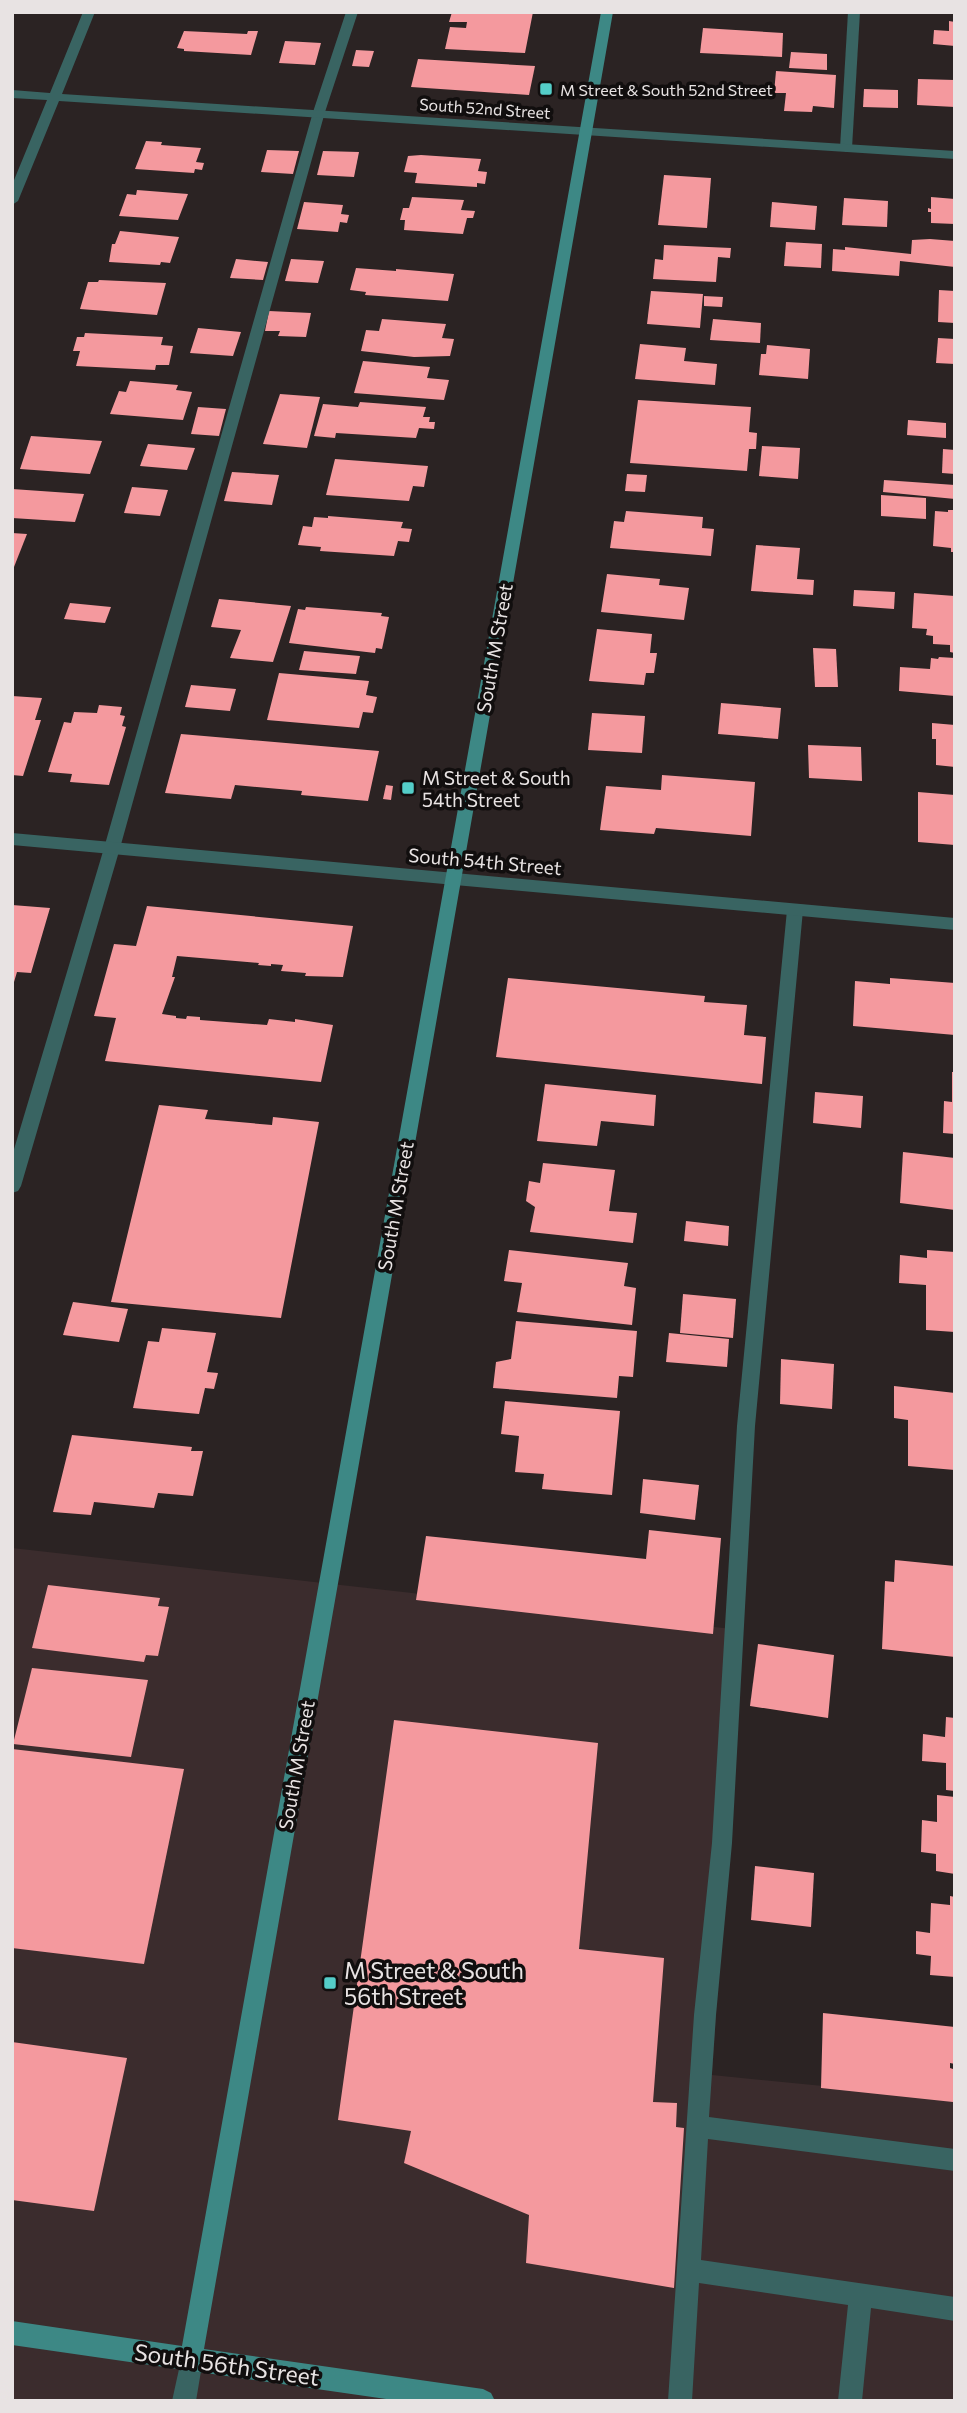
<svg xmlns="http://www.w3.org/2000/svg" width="967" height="2413" font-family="Commissioner,sans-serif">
	<rect width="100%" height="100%" fill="#2b2323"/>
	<polygon fill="#3b2c2d" points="12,1548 741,1630 712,2075 955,2099 955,2401 12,2401"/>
	<g fill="#f4999e">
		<polygon points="452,12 533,12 525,53 445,49 450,27 466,28 467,22 449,22"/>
		<polygon points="949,21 955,22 955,46 933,44 934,30 949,31"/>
		<polygon points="703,28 783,33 782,57 700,53"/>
		<polygon points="184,31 247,34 248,31 258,31 251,55 184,51 184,49 177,48"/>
		<polygon points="285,41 321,43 315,65 279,63"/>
		<polygon points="356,50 374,51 369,67 352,66"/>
		<polygon points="791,52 827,54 827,70 789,68"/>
		<polygon points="418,59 535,66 529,95 411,87"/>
		<polygon points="776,71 836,75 834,108 813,106 812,112 784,111 786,93 774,93"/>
		<polygon points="918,79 955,80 955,107 917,105"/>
		<polygon points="864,89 898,90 898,108 863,107"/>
		<polygon points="146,141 162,142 161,145 201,148 196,162 204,163 202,170 195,169 194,173 135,169"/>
		<polygon points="267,150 299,151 293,174 261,172"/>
		<polygon points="323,151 359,152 354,177 317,175"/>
		<polygon points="421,155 481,159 478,171 487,172 485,184 477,183 477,187 415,183 417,173 404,172 408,156"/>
		<polygon points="664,175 711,178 707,228 658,225"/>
		<polygon points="137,190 188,194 178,220 119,216 127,194 136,195"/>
		<polygon points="412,197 464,200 461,210 475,211 473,218 467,218 463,234 404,230 405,220 400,220 403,208 409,208"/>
		<polygon points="931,197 955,199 955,224 931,223 931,212 928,212 928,208 931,209"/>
		<polygon points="844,198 888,201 887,227 842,225"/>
		<polygon points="304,202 343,205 341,214 349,215 347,223 340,222 338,232 297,229"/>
		<polygon points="772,202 817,206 815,230 770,227"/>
		<polygon points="120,231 179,237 170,263 161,262 160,265 109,262 112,244 115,244"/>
		<polygon points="930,239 955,241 955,267 900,261 899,276 832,271 833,249 845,250 845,247 911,254 912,240"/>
		<polygon points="786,242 822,244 821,268 784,266"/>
		<polygon points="664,245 731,248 730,258 718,257 716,282 653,279 655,259 663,260"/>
		<polygon points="236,259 268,262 263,280 230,278"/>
		<polygon points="291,259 324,261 318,283 285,281"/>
		<polygon points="356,268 396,271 396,269 454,274 448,301 365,295 366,292 350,290"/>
		<polygon points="99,280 166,283 157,315 80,309 88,282 98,282"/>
		<polygon points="939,290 955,291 955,323 938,322"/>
		<polygon points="651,291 703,294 700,328 647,324"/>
		<polygon points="704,296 723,297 722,307 704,306"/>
		<polygon points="269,311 311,313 306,337 278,336 280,331 265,331"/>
		<polygon points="382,319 446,324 442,338 454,339 450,356 414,357 361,351 366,330 379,331"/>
		<polygon points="713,319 761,323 760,343 710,340"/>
		<polygon points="198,328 241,332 233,356 190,353"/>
		<polygon points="85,333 163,337 161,345 173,346 169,365 156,365 155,370 76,366 80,351 73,351 77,337 84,337"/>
		<polygon points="938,338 955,339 955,364 936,363"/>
		<polygon points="640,344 686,348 684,361 717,364 715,385 635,379"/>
		<polygon points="767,345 810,349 808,379 759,375 761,354 766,354"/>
		<polygon points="363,361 430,367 427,378 449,380 444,400 354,393"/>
		<polygon points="130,381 178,385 176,390 192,392 183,420 110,414 119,391 126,392"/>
		<polygon points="280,394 320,397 307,448 263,444"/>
		<polygon points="638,400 751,407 749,432 757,433 756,449 749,449 747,471 630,463"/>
		<polygon points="360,402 426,407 423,417 430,417 429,422 435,422 434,429 419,428 416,438 336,433 335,438 314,436 323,404 358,407"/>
		<polygon points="198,407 226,409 219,436 191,434"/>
		<polygon points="908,420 946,423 946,438 907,435"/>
		<polygon points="31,436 102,441 90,474 20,469"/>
		<polygon points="148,444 195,448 187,470 140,466"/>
		<polygon points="762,446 800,448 798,479 759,476"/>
		<polygon points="943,449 955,450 955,474 942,473"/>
		<polygon points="335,459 428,466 424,487 413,486 409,501 326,495"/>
		<polygon points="232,472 279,475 272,505 224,501"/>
		<polygon points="627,474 647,475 645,492 625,491"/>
		<polygon points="884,480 955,485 955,499 883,492"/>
		<polygon points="132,487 168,490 160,516 124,513"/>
		<polygon points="12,489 84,494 75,522 12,518"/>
		<polygon points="881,495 926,498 926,519 881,516"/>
		<polygon points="948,510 955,510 955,552 951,552 951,548 933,546 935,511 948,512"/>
		<polygon points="626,511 703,517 702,528 714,529 711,556 610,548 614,521 624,522"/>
		<polygon points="328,516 403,522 401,528 412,529 409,542 398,541 394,556 320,551 321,547 298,545 303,526 312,527 314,517 328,518"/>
		<polygon points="12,533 27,534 12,572"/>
		<polygon points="756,545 800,548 797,579 814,580 813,595 751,591"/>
		<polygon points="607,574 660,579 659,585 689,588 684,620 601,612"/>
		<polygon points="854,590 895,592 894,609 853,606"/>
		<polygon points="914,593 955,596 955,653 950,652 950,645 933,644 933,636 926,635 927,629 912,628"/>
		<polygon points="219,599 291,606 273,662 230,658 241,630 211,627"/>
		<polygon points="70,603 111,607 105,623 64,619"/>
		<polygon points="306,607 382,613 381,616 389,617 382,649 376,648 375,653 289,643 298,609 305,610"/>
		<polygon points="597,629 652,634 650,653 657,653 654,673 646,673 644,685 589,681"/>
		<polygon points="813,648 836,649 838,687 815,687"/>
		<polygon points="304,651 360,656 356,674 299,670"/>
		<polygon points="939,657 955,658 955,696 899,691 900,667 930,669 931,658 938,659"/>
		<polygon points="279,673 369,681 366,695 377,697 373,713 363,712 359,728 267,720"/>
		<polygon points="191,685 236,689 230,711 185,707"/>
		<polygon points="12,696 42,698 35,720 41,720 23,776 12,775"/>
		<polygon points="721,703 781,708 778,739 718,734"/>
		<polygon points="99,705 122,707 120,715 125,716 122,726 126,727 109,785 70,782 72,774 48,772 64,722 71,723 74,712 97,713"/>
		<polygon points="592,713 645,716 642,753 588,750"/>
		<polygon points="932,723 955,725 955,767 936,765 936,739 932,739"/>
		<polygon points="181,734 379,751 368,801 301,795 302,791 235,785 231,799 165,793"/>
		<polygon points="808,745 861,747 862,781 809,778"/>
		<polygon points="662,775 755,782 751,836 656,828 654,834 600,830 606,786 661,790"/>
		<polygon points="386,785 393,786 391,800 383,799"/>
		<polygon points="918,792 955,795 955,845 918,842"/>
		<polygon points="12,905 50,908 31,973 17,972 14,982 12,981"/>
		<polygon points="147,906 353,926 343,977 305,976 306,973 281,971 283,965 271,964 271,966 258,965 259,963 177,956 172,977 175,977 162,1014 176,1016 176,1018 186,1019 187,1016 200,1017 200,1020 267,1025 269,1019 295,1022 295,1019 333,1025 321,1082 105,1061 116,1018 94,1016 114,944 136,946"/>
		<polygon points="508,978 705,996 704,1002 747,1005 744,1035 766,1037 762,1084 496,1057"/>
		<polygon points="890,978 955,983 955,1035 853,1026 855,981 890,984"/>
		<polygon points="952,1072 955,1072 955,1134 943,1133 944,1101 952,1102"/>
		<polygon points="545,1084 656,1095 654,1126 601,1121 597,1146 537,1141"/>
		<polygon points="815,1092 863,1096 861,1128 813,1123"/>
		<polygon points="159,1105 208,1110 205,1119 272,1125 273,1117 319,1122 281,1318 111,1302"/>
		<polygon points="903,1152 955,1158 955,1210 900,1203"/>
		<polygon points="543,1163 615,1170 609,1211 637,1213 633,1243 530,1232 535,1207 526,1201 529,1181 540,1183"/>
		<polygon points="686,1221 729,1226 728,1246 684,1241"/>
		<polygon points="509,1250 628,1263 624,1286 636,1288 632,1325 517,1312 522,1283 504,1281"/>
		<polygon points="927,1250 955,1252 955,1332 926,1330 926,1285 899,1283 900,1255 927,1258"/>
		<polygon points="683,1294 736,1299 733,1338 680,1333"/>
		<polygon points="73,1302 128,1309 119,1342 63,1335"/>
		<polygon points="516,1321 637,1331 633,1377 619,1376 617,1398 493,1388 496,1362 511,1359"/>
		<polygon points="162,1328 216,1333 207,1372 218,1373 214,1389 205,1388 199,1414 133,1408 148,1341 159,1342"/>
		<polygon points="669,1333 729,1339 727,1367 666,1362"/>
		<polygon points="781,1359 834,1364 832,1409 780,1404"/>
		<polygon points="894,1386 955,1393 955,1470 908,1466 908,1420 894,1418"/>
		<polygon points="505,1401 620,1411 612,1495 542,1489 544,1474 515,1472 519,1436 501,1434"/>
		<polygon points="72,1435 192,1447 191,1451 203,1451 193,1496 158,1493 154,1508 94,1502 91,1515 53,1512"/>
		<polygon points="643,1479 699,1485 695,1520 640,1513"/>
		<polygon points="649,1530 721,1538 713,1634 416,1600 426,1536 646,1559"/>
		<polygon points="895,1560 955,1566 955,1657 882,1649 885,1581 894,1582"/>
		<polygon points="48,1585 160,1598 158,1606 169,1607 158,1656 146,1655 144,1662 32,1648"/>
		<polygon points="758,1644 834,1655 828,1718 750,1706"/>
		<polygon points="32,1668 148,1680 131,1757 13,1744"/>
		<polygon points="946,1717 955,1718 955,1791 946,1790 946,1763 922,1761 923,1734 945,1737"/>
		<polygon points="394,1720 598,1743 579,1949 664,1958 653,2102 677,2103 676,2127 684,2128 674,2288 526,2263 529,2215 404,2163 411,2131 338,2120"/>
		<polygon points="12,1749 184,1769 144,1964 12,1948"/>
		<polygon points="937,1795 955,1797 955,1874 936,1871 936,1854 921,1852 922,1820 937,1822"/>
		<polygon points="755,1866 814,1873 811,1927 751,1920"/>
		<polygon points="950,1896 955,1897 955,1977 930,1975 931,1956 916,1954 916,1931 930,1933 931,1903 950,1905"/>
		<polygon points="823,2013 955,2027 955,2064 950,2063 950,2068 953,2069 953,2102 821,2088"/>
		<polygon points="12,2042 127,2058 94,2211 12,2200"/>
	</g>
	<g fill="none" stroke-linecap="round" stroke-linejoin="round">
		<g fill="#396462" fill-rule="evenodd">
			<polygon points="346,12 358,12 325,112 120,848 21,1186 18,1191 12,1193 12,1156 104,848 313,112"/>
			<polygon points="848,12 860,12 852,148 846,152 840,148"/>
			<polygon points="795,904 803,910 755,1426 732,1843 716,2015 709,2117 955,2149 955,2171 708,2139 701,2260 955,2297 955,2321 871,2308 862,2401 838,2401 848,2305 699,2283 692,2401 668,2401 694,2015 712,1843 737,1426 787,910"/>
		</g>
		<g fill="#396462" fill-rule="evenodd">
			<polygon points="83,12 95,12 62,94 955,151 955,159 59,101 18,201 12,205 12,185 47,100 12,98 12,90 50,93"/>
			<polygon points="12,833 955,918 955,930 12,845"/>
			<polygon points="191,2347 199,2351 203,2359 196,2401 172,2401 183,2351"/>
		</g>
		<polygon fill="#3d8885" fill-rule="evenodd" points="601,12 613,12 204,2349 483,2389 491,2393 495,2401 400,2401 12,2345 12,2321 182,2346"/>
	</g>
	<g fill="#54cdc8" stroke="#110e0e" stroke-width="2.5">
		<rect x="539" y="82" width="14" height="14" rx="3.5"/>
		<rect x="401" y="781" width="14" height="14" rx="3.5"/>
		<rect x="323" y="1976" width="14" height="14" rx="3.5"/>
	</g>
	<g text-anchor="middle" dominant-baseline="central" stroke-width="7" stroke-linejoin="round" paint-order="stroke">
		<g font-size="16" fill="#e8e3e3" stroke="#110e0e" text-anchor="start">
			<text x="560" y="89">M Street &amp; South 52nd Street</text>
		</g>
		<g font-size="16" fill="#e8e3e3" stroke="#110e0e">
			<text transform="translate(485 108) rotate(4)">South 52nd Street</text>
		</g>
		<g font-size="19" fill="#e8e3e3" stroke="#110e0e">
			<text transform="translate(494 648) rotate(-80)">South M Street</text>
			<text transform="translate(485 861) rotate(5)">South 54th Street</text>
			<text transform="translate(395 1206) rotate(-80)">South M Street</text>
			<text transform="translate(296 1765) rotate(-80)">South M Street</text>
		</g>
		<g font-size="19" fill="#e8e3e3" stroke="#110e0e" text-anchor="start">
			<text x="422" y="777">M Street &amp; South<tspan x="422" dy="22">54th Street</tspan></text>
		</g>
		<g font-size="23" fill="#e8e3e3" stroke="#110e0e" text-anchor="start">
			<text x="344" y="1970">M Street &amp; South<tspan x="344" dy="26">56th Street</tspan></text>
		</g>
		<g font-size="23" fill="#e8e3e3" stroke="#110e0e">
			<text transform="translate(227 2364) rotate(8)">South 56th Street</text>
		</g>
	</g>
	<rect width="967" height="2413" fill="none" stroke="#e8e3e3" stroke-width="28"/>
</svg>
